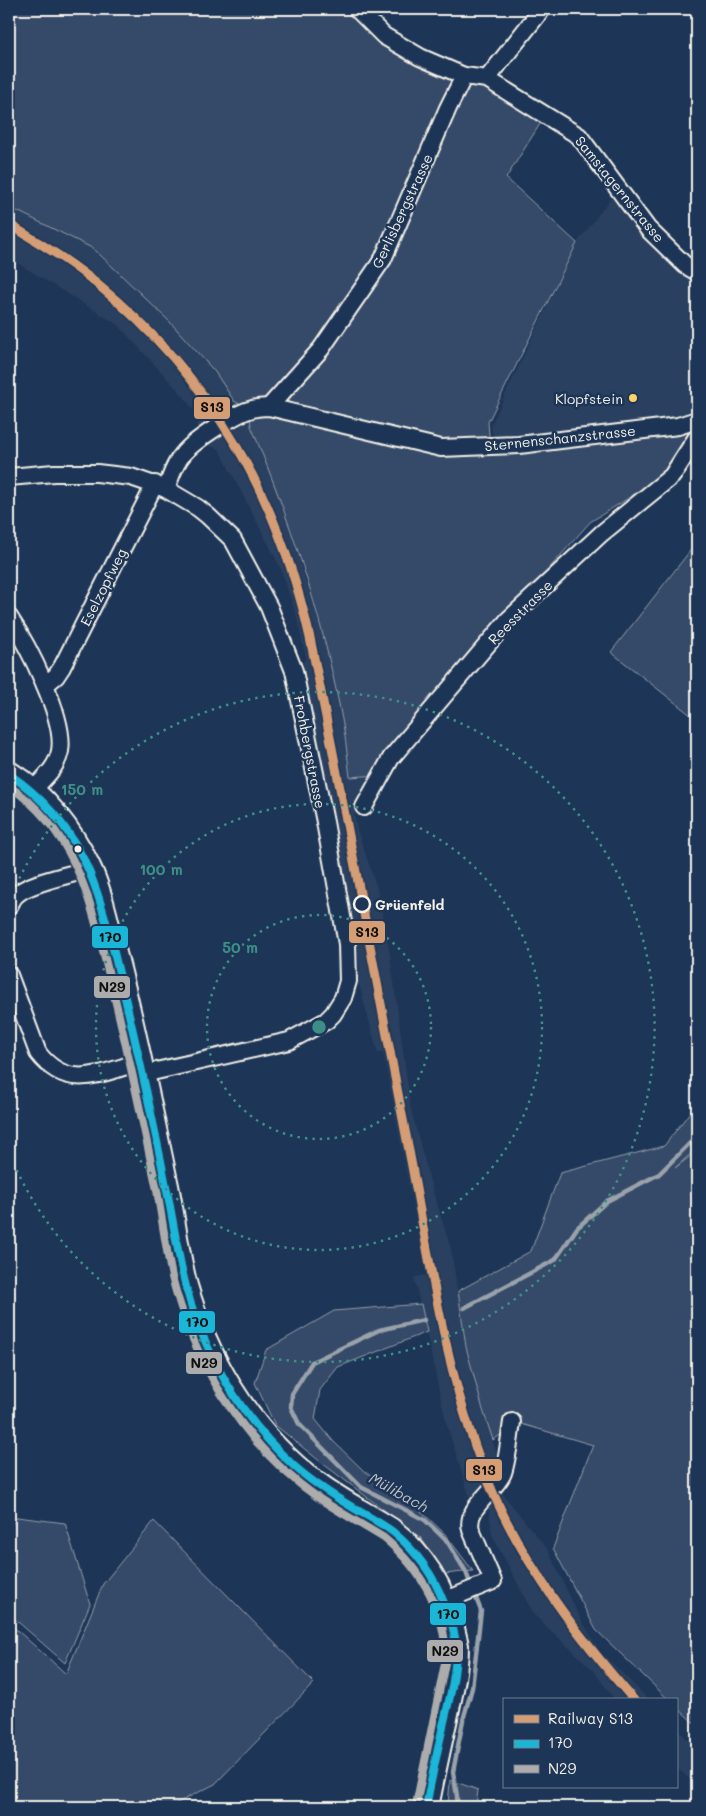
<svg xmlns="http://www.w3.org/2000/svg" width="706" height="1816" font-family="Mali,sans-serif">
	<rect width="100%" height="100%" fill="#1d3557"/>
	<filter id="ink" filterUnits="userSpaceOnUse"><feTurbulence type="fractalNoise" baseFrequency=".02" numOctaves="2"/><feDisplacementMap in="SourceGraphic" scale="10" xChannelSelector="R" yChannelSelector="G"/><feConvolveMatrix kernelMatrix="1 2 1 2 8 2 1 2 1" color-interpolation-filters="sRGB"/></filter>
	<g filter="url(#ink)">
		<g fill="#2a4060">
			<polygon points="611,198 671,258 697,275 697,415 690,418 494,443 491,425 577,243"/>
			<polygon points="9,207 94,249 170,322 215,372 234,401 243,406 251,417 251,426 280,497 327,650 341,711 350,777 378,775 362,805 354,813 357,829 377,888 390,954 411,1110 430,1181 451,1249 466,1347 483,1410 500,1464 472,1505 446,1422 414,1277 426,1275 383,1052 378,1053 358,981 359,963 357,944 313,717 303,662 306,658 296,614 280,567 219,449 205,444 197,432 198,417 185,398 118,325 9,258"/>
			<polygon points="498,1488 548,1550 579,1616 600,1651 649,1700 615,1700 593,1670 534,1615 492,1535 488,1501"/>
			<polygon points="677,1729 697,1749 697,1786 677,1768"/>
		</g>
		<g fill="#354a67" stroke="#949ea8">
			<path d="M9 9H357L384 36 545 116 506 178 577 243 488 422 490 448 697 425 667 474 590 522 393 746 378 775 350 777C347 754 345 731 340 709 321 612 289 518 251 426L250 417 243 406 234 401 215 372 170 322 94 249 9 207Z"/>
			<polygon points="697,542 697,720 611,652"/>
			<polygon points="697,1103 697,1148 675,1168 697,1151 697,1726 677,1707 677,1700 669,1700 596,1630 553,1548 593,1445 518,1423 493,1440 483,1410 466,1347 458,1291 531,1251 560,1173 664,1146"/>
			<polygon points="421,1304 427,1332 338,1367 320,1390 315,1419 333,1441 365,1472 402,1493 445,1534 473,1571 445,1574 421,1538 322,1463 275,1425 255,1383 266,1350 334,1311"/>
			<polygon points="17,1517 65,1523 90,1604 65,1663 9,1614 9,1529"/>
			<polygon points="154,1521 314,1683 215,1784 169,1807 9,1807 9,1623 66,1674 103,1584"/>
			<polygon points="450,1780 478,1790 476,1807 448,1807"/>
		</g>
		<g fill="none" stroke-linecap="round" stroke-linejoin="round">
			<g stroke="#9aa2ab" stroke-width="4.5">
				<polyline points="464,1308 555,1260 577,1228 607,1201 659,1174 697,1136"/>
				<polyline points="424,1320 379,1330 312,1362 292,1394 291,1407 299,1424 361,1487 425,1520 447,1541 466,1572 471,1586"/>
				<polyline points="457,1807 457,1796 453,1772 463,1720 472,1688 481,1611 474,1593"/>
			</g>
			<defs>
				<g id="street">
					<polyline points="357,9 384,36 420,57 464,76 487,79 579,136 648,229 685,265 697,272"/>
					<polyline points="487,79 542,9"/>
					<polyline points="269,407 321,349 383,259 448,108 464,76"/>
					<polyline points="9,477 54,473 97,473 131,477 166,489 198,508 208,516 233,540 269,607 294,671 325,822 347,944 348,981 343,998 333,1014 326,1021 289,1041 143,1074"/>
					<path d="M166 489C171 477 174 464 183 454 193 441 231 417 246 411 254 408 262 407 269 407L441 448 519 445 678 426 697 420"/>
					<path d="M9 617C27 644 66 718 60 751 57 768 43 779 32 791"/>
					<polyline points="45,685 56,676 62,667 155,484"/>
					<polyline points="364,807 391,758 509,619 602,533 672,476 697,437"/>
					<path d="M9 906C11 903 12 899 15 896 26 883 71 875 89 869"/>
					<path d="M9 975 38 1053C68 1092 100 1073 140 1062"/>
					<path d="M444 1601 493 1581 471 1530C465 1508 493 1493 502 1475 507 1466 510 1434 512 1422"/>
				</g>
				<path id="secondary" d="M9 774C43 795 71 831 88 867 101 893 108 932 116 961 135 1035 150 1111 166 1186 173 1219 176 1253 185 1286 195 1321 210 1356 229 1387 252 1424 283 1460 318 1485 341 1502 366 1515 390 1530 422 1555 443 1588 452 1628 453 1634 455 1640 456 1646 456 1670 450 1694 445 1718 438 1748 432 1777 426 1807"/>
			</defs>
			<use href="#street" stroke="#f4f1e8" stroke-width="20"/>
			<use href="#secondary" stroke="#f4f1e8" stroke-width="28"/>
			<use href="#street" stroke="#1d3557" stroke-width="16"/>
			<use href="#secondary" stroke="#1d3557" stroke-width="24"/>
			<defs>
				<path id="bus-1" d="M9 774C86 827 99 892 120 977 137 1046 152 1116 166 1186 176 1233 180 1279 198 1324 219 1378 251 1427 294 1466 312 1482 332 1495 352 1507 365 1515 380 1522 393 1532 416 1551 434 1576 444 1603 450 1617 456 1634 456 1649 456 1675 449 1701 443 1726 437 1753 431 1780 426 1807"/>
				<path id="bus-2" d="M9 786C78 833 91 904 110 979 128 1049 142 1120 157 1190 162 1219 166 1248 172 1277 182 1316 198 1355 219 1390 245 1433 279 1471 320 1499 341 1513 363 1525 384 1538 420 1568 449 1614 445 1663L416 1805"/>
			</defs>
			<use href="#bus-1" stroke="#1d3557" stroke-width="11"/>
			<use href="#bus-2" stroke="#1d3557" stroke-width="11"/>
			<use href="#bus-1" stroke="#1ab6d8" stroke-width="8"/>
			<use href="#bus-2" stroke="#acacac" stroke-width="8"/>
			<defs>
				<path id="rail-1" d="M9 224C39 243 70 261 97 284 211 377 278 495 310 638 346 812 377 986 411 1161 432 1273 448 1389 494 1495 528 1571 579 1637 634 1700"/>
			</defs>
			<use href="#rail-1" stroke="#1d3557" stroke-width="12"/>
			<use href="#rail-1" stroke="#d49d74" stroke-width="9"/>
		</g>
	</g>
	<g fill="none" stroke="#3d8f86" stroke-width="2.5" stroke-dasharray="2.5 5">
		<circle cx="319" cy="1027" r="112"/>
		<circle cx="319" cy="1027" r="223"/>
		<path d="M10 899A335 335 0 1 1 10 1155"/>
	</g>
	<circle fill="#ffd166" stroke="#1d3557" stroke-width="2" cx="633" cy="398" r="5"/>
	<circle fill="#f4f1e8" stroke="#1d3557" stroke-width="2" cx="78" cy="849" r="4.5"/>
	<circle fill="#1d3557" stroke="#f4f1e8" stroke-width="2.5" cx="362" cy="904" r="8"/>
	<g text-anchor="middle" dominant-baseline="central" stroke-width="5" stroke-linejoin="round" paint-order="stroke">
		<g font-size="14" fill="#f4f1e8" stroke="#1d3557">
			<text transform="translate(620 189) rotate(51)">Samstagernstrasse</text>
			<text transform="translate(402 211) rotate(-65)">Gerlisbergstrasse</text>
			<text transform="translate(560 438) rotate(-6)">Sternenschanzstrasse</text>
			<text transform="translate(103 587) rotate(-63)">Eselzopfweg</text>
			<text transform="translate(520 612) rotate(-45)">Reesstrasse</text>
			<text transform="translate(310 752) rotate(79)">Frohbergstrasse</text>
		</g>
		<g font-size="14" fill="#f4f1e8" stroke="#1d3557" text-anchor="end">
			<text x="623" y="398">Klopfstein</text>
		</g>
		<g font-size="14" font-weight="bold" fill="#f4f1e8" stroke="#1d3557" text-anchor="start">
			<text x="375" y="904">Grüenfeld</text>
		</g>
		<g font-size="15" font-style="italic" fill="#c0c3c4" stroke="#1d3557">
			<text transform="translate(399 1492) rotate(29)">Mülibach</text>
		</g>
	</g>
	<circle cx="319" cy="1027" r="8" fill="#3d8f86" stroke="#1d3557" stroke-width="2.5"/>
	<g font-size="15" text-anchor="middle" font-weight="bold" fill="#3d8f86" stroke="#1d3557" stroke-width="5" stroke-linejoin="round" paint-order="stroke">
		<text x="82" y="795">150 m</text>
		<text x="161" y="875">100 m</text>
		<text x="240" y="953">50 m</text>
	</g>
	<g stroke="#1d3557" stroke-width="2">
		<rect x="193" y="396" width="38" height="24" rx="5" fill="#d49d74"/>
		<rect x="348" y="920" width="38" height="24" rx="5" fill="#d49d74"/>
		<rect x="91" y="925" width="38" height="24" rx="5" fill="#1ab6d8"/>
		<rect x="93" y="975" width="38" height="24" rx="5" fill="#acacac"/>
		<rect x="178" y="1310" width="38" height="24" rx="5" fill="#1ab6d8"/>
		<rect x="185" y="1351" width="38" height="24" rx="5" fill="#acacac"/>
		<rect x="465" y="1458" width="38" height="24" rx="5" fill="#d49d74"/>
		<rect x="429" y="1602" width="38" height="24" rx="5" fill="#1ab6d8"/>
		<rect x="426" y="1639" width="38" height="24" rx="5" fill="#acacac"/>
	</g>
	<g font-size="14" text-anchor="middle" font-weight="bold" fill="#111">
		<text x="212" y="412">S13</text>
		<text x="367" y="937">S13</text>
		<text x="110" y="942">170</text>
		<text x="112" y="992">N29</text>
		<text x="197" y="1327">170</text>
		<text x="204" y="1368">N29</text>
		<text x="484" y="1475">S13</text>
		<text x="448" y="1619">170</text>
		<text x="445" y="1656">N29</text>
	</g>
	<rect width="706" height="1816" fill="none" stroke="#1d3557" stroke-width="30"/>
	<rect x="15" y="15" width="676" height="1786" fill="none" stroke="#f4f1e8" stroke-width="2" filter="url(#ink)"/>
	<rect x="503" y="1698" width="175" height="90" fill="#1d3557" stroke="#738091"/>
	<rect x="514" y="1715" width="25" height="8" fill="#d49d74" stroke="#738091"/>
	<text x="548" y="1724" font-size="15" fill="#f4f1e8">Railway S13</text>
	<rect x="514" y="1740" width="25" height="8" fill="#1ab6d8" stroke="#738091"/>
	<text x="548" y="1748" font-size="15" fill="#f4f1e8">170</text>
	<rect x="514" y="1765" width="25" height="8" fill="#acacac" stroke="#738091"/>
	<text x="548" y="1774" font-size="15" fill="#f4f1e8">N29</text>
</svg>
